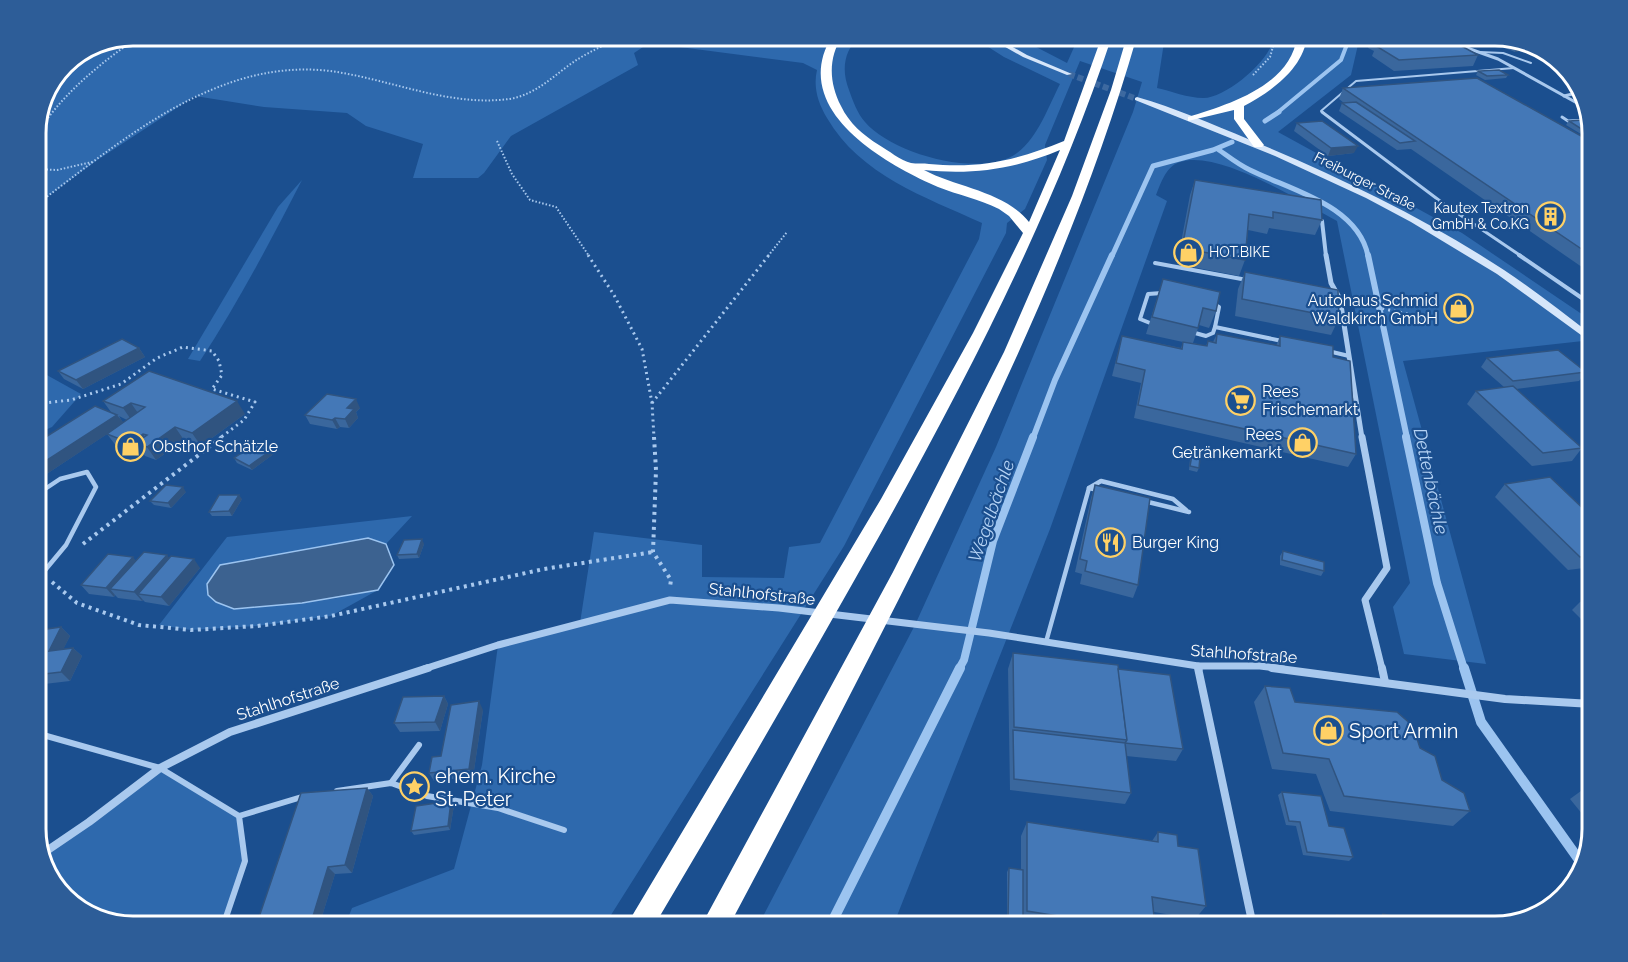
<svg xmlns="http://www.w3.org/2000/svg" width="1628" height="962" font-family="Raleway,sans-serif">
	<rect width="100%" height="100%" fill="#1b4f8f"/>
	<g fill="#2e69ad">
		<path d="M133 36H860C844 50 841 70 849 90 853 101 857 113 865 122 892 154 982 179 1017 153 1038 138 1049 105 1060 84L1004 57 971 36H1015L1067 63 1079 36H1165L1157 88C1171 91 1188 98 1203 98 1225 99 1273 59 1274 36H1360L1351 75 1278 132 1462 233 1592 321V340L1403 361 1486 664 1404 654 1393 607 1410 583 1337 221C1301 202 1219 149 1180 162 1166 166 1161 183 1156 195L1167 201 1050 529 893 926H758L915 625 996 447 1133 112 1142 82 1080 61 1045 145 1047 160 1025 209 1007 223 1006 233 844 546 604 926H345L352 908 454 869 482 765 498 645 580 623 594 532 702 545V577L784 578 789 547 820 543 979 239 982 223C925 197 860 175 827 118 818 103 813 87 817 70L803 63 649 43 634 53 638 65 511 136 484 173 478 178H413L423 144 366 126 347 113 264 107 195 96 96 161 36 205V127L65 64Z"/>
		<path d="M302 180C270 242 238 303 200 361L188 359 278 207Z"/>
		<polygon points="36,369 81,394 52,427 36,434"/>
		<polygon points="412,516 386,544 368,538 220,565 207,584 208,595 216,602 332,599 378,590 331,616 257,626 191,630 159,625 227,537"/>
		<polygon points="160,768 239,816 245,861 223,926 133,926 84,913 49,878 42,854"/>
	</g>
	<polygon fill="#3c6290" stroke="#9cc4f0" stroke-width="1.5" points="368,538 386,544 394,565 378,590 302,603 234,609 216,602 208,595 207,584 220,565"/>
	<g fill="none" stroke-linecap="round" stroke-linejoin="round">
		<polyline stroke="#9cc4f0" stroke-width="4" points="1277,113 1341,60 1349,39 1347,36"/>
		<g stroke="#9cc4f0" stroke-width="5">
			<polyline points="1265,121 1279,112"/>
			<path d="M1219 150C1229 157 1239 165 1250 170 1290 190 1358 205 1368 256"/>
			<polyline points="1112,256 1153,166 1213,150 1232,142"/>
		</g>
		<g stroke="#9cc4f0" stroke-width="6">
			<polyline points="1368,255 1407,438"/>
			<polyline points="1033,438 1055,380 1112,255"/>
		</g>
		<g stroke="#9cc4f0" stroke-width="8">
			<polyline points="1406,437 1437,583 1464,669"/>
			<polyline points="959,669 964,660 993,541 1033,437"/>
		</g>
		<g stroke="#9cc4f0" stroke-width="10">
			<polyline points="1464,668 1481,722 1582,864"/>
			<polyline points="830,926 960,668"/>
		</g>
		<polyline stroke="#3d69a0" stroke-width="6" stroke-dasharray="6 3" stroke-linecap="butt" points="1069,74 1137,99"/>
		<g stroke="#a9c9ee" stroke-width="2" stroke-dasharray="1.5 2" stroke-linecap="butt">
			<polyline points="64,65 68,63"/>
			<polyline points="1253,75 1270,57 1276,36"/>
			<path d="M36 135C62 94 100 63 140 36"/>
			<polyline points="497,141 512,174 530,200 556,207 589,256"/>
			<polyline points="36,169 57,170 92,162"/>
			<path d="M36 205C120 142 217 57 330 71 390 79 448 107 509 99 536 95 554 75 575 61 592 50 610 42 629 36"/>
			<polyline points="768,256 787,232"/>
		</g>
		<g stroke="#a9c9ee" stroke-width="3" stroke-dasharray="2 4" stroke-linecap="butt">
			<polyline points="588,255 614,295 642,349 652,403 654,438"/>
			<polyline points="1353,302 1412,315"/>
			<polyline points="36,393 44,403 71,400 121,384 157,358 183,347 212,351 219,361 222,375 212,389 255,402 244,420 220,438"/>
			<polyline points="652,403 769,255"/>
		</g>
		<g stroke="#a9c9ee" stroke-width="4" stroke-dasharray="3 4.5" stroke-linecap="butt">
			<polyline points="654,437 656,470 653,552 671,580 670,587"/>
			<polyline points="83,544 222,437"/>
			<polyline points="52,582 77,603 139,625 191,630 257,626 331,616 544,569 653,552"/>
		</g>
		<g stroke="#a9c9ee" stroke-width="2">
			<polyline points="1480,52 1503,53 1531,63"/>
			<polyline points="1324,113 1321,111 1356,81 1514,68"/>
		</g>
		<g stroke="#a9c9ee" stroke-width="3">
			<polyline points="1322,112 1444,204 1521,256"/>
			<polyline points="1562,117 1568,121 1590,120"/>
		</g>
		<g stroke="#a9c9ee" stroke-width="4">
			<polyline points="1519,255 1592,305"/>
			<polyline points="1155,263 1247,280"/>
			<polyline points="1212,303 1219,307 1215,327 1282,341"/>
			<polyline points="1150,323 1140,319 1148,294 1162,293"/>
			<polyline points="1195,333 1206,336 1213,333 1215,327"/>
			<polyline points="1328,351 1349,356"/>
		</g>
		<g stroke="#a9c9ee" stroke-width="4.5">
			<polyline points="1089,488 1101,481 1173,499 1186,510"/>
			<polyline points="36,495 60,479 87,472 96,487 66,545 36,581"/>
			<polyline points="1144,501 1189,512"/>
			<polyline points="1046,642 1089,488 1098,490"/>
		</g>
		<g stroke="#a9c9ee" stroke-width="6">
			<polyline points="36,733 160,768 239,816 245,861 223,926"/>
			<polyline points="391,783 419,745"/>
			<polyline points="337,791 391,783 427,796 498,808 564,830"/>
			<polyline points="239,816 305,796"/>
		</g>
		<g stroke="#a9c9ee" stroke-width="3">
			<polyline points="1456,44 1498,59 1586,108"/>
			<polyline points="1564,96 1581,92"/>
		</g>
		<polyline stroke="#a9c9ee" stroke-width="4" points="1322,221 1326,256"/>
		<polyline stroke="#a9c9ee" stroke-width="5" points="1326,255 1331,283 1340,299 1362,438"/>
		<g stroke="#a9c9ee" stroke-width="7">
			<polyline points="1362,437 1387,568 1365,600 1382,669"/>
			<polyline points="1198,666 1199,669"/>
			<polyline points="424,669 498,645 670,600 779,608 989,633 1198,666 1260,666 1283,669"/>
		</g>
		<g stroke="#a9c9ee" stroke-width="8">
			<polyline points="1198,668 1253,926"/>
			<polyline points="1272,668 1505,699 1592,704"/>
			<polyline points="1382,668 1385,682"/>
			<polyline points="42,854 89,822 160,768 230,732 428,668"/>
		</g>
		<g fill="#d6e6fa" fill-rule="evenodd">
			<polygon points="986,36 993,36 1027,55 1072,74 1067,75 1023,57"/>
			<path d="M1137 97C1175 108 1212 124 1248 139 1337 176 1423 217 1504 270 1534 290 1563 313 1592 335V343L1497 274 1411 222 1366 198 1275 156 1135 100V98Z"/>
		</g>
		<g fill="#fff" fill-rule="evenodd">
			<path d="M832 36H842C828 59 829 82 841 106 849 123 863 135 879 145 888 150 901 161 911 163 916 164 924 163 929 164 981 169 1017 160 1064 141L1102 36H1112C1054 211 970 372 881 533 807 665 731 796 654 926H626L881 499 973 333 1023 233 1009 216 999 209C979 199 958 195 938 187 883 163 788 109 832 36ZM1060 150 1029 222C1004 191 958 188 924 170 973 175 1015 169 1060 150Z"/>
			<path d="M1127 36H1137C1086 214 1009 380 926 545 862 673 796 800 729 926H701L893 572 1004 352 1072 196 1111 90Z"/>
			<path d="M1297 36H1307C1304 68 1271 92 1244 106V119L1264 145 1262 147H1254L1234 119V110L1188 121V117C1228 105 1292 85 1297 36Z"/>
		</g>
	</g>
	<g fill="#3a679d" fill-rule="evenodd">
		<polygon points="1373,36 1478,55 1473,66 1394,71 1372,56 1374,51 1368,48"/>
		<polygon points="1474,36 1495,36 1536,47 1515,52"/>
		<polygon points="1478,71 1508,75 1506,78 1485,80 1476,75"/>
		<polygon points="1343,88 1586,139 1592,139 1592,274 1411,149 1397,150 1339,111 1342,103 1344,103 1339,99"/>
		<polygon points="1569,121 1592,127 1592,133 1581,134 1566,125"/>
		<polygon points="1297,123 1354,153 1328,156 1294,131"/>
		<polygon points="1195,180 1322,220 1315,235 1269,228 1267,234 1248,230 1245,260 1239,276 1177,264 1190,195"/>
		<polygon points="1245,272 1339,318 1331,335 1235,316 1238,289"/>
		<polygon points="1163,279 1216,311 1209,328 1199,325 1193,343 1206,346 1208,341 1213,342 1217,334 1276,346 1280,336 1333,357 1356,454 1348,467 1134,418 1141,383 1112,376 1122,336 1181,348 1183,342 1146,334"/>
		<polygon points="139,348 145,357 83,389 64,379 58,371"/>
		<polygon points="1487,358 1586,372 1579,381 1516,389 1582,448 1572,461 1532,466 1467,404 1476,391 1504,387 1481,367"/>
		<path d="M149 371 245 414 201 446 184 440 156 460 145 456 143 453 140 456 117 447 107 434 36 481 111 412 103 401ZM119 416 127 420 123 423Z"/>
		<polygon points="360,408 356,412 358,418 349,428 340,427 337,429 310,424 305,415"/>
		<polygon points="275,453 252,470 237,463 234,458"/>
		<polygon points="1192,455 1199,468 1197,472 1189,470 1190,459"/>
		<polygon points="1505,484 1592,517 1592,567 1568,570 1495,497"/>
		<polygon points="1095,485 1138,585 1133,598 1080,584 1082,574 1075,572 1091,498"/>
		<polygon points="186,492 171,508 154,505 150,501"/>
		<polygon points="242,499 232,516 212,516 209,512"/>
		<polygon points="424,544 419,558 399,559 397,555"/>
		<polygon points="1283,551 1324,571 1321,576 1280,565 1280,556"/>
		<polygon points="170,558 200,568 169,606 145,602 143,600 142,601 118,598 115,595 114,597 89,594 81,585 136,561"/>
		<polygon points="1592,599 1592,630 1572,610 1581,601"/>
		<polygon points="61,627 70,636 63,649 73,648 82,656 70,681 36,685 36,650"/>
		<polygon points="1013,653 1118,669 1183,749 1176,761 1126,756 1131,793 1125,804 1010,790 1008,669"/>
		<polygon points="1265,686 1295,702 1420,748 1442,780 1470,811 1453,826 1330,811 1316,774 1272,769 1254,702"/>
		<polygon points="444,696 448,704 440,731 400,732 394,723"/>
		<polygon points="483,710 473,777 434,781 429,773 441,756"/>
		<polygon points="1592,786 1592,826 1570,799 1585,788"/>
		<polygon points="367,788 373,796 352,873 335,874 319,926 256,926"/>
		<polygon points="1282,792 1329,826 1353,857 1349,861 1303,855 1296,826 1286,825 1278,795"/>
		<polygon points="451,801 454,805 450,830 414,835 411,831"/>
		<polygon points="1027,822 1152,841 1158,832 1178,846 1206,906 1195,919 1154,912 1155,926 1032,926 1007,922 1007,872 1009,868 1021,870 1021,836"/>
		<polygon points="1383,914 1439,926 1325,926 1337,915 1372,923"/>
	</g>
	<g fill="#305480">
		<polygon points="1519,43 1536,47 1515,52"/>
		<polygon points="1358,146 1354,153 1328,156 1331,148"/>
		<polygon points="139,348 145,357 83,389 76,380"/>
		<polygon points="356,399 360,408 356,412 358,418 349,428 345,419 347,408"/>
		<polygon points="237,401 245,414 201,446 192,433"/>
		<polygon points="131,403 140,416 132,421 123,408"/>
		<polygon points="117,415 124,423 36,481 36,464"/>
		<polygon points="335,418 340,427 337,429 332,420"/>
		<polygon points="175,427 184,440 156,460 147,447 136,443 143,453 140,456 130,443 143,434 150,444"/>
		<polygon points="273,449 275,453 252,470 249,466"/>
		<polygon points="183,487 186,492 171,508 168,503"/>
		<polygon points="239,495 242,499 232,516 229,511"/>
		<polygon points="422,539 424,544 419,558 417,554"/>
		<polygon points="167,555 174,564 138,594 143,600 142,601 134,592"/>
		<polygon points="133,557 140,566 110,589 115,595 114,597 106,588"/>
		<polygon points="194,559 200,568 169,606 161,597"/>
		<polygon points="61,627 70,636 58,660 49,651"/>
		<polygon points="73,648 82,656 70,681 61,672"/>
		<polygon points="444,696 448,704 440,731 435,722"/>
		<polygon points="479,701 483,710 473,777 469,769"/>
		<polygon points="367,788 373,796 352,873 345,865"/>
		<polygon points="451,801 454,805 450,830 448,826"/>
		<polygon points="328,867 335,874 319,926 310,926"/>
	</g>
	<g fill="#4478b7" stroke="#305480" stroke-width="1.5">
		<polygon points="1373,36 1443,36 1478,55 1399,60 1376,46 1386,46 1372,38"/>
		<polygon points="1499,70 1508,75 1487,76 1478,71"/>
		<polygon points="1477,78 1592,142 1592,256 1343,88"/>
		<polygon points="1356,102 1415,141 1400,143 1342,103"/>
		<polygon points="1582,120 1591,126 1592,130 1583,130 1569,121"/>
		<polygon points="1322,121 1358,146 1331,148 1297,123"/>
		<polygon points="1195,180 1321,200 1322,220 1273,212 1273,218 1249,214 1245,260 1182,248"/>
		<polygon points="1245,272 1338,290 1339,318 1242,299"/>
		<polygon points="1163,279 1220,292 1216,311 1203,308 1198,328 1152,317"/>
		<polygon points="1217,334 1280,346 1280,336 1333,346 1333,357 1350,361 1356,454 1138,405 1145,370 1116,363 1122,336 1182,349 1183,342 1207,346 1208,341 1216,343"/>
		<polygon points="122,339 139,348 76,380 58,371"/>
		<polygon points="1558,350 1586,372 1513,381 1487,358"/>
		<polygon points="149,371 237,401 192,433 175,427 147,447 136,443 147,435 143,434 130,443 107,434 145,407 131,403 123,408 103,401"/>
		<polygon points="1513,386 1582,448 1543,453 1476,391"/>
		<polygon points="327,394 356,399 347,408 354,409 345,419 335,418 332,420 305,415"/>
		<polygon points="95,406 117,415 38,466 36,464 36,443"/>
		<polygon points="258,442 273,449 249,466 234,458"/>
		<polygon points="1192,455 1200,457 1199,468 1190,466"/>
		<polygon points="1550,477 1592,517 1592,556 1580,557 1505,484"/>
		<polygon points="166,485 183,487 168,503 150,501"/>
		<polygon points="1095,485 1150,498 1138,585 1085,571 1087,561 1080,559"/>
		<polygon points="219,495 239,495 229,511 209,512"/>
		<polygon points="422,539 417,554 397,555 404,540"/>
		<polygon points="1283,551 1324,562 1324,571 1282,560"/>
		<polygon points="144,552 167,555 134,592 110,589"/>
		<polygon points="108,554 133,557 106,588 81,585"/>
		<polygon points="171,556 194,559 161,597 138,594"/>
		<polygon points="1592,599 1592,612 1581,601"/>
		<polygon points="61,627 49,651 73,648 61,672 36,675 36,650 47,629"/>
		<polygon points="1013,653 1118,665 1127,740 1014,727"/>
		<polygon points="1118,669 1170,675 1183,749 1125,743 1131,793 1014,779 1013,730 1125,743 1127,740"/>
		<polygon points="1265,686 1290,688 1295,702 1397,712 1413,726 1420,748 1435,756 1442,780 1464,793 1470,811 1344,796 1329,759 1283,753"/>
		<polygon points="444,696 435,722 394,723 403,697"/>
		<polygon points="479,701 469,769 429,773 432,757 441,756 451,705"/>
		<polygon points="1592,786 1592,796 1585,788"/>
		<polygon points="367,788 345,865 328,867 310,926 256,926 301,793"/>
		<polygon points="1282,792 1321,796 1329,826 1344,828 1353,857 1307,852 1300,822 1289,821"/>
		<polygon points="451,801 448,826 411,831 416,806"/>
		<polygon points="1027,822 1158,842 1158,832 1177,835 1178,846 1198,849 1206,906 1152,897 1155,926 1120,926 1027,911"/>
		<polygon points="1009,868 1023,870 1023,921 1008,918"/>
		<polygon points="1383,914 1439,926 1385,926"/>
		<polygon points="1337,915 1384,926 1339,926"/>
	</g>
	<defs>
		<symbol id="building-ring" viewBox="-11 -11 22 22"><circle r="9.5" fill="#1b4f8f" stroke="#ffd166" stroke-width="1.5"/><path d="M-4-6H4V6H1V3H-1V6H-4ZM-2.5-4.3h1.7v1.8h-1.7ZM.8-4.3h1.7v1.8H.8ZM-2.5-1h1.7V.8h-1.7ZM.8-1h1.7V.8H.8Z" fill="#ffd166"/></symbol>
		<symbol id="shop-ring" viewBox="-11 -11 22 22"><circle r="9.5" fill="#1b4f8f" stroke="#ffd166" stroke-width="1.5"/><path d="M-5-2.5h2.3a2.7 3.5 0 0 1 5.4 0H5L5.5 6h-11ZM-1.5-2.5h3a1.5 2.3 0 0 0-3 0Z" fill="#ffd166"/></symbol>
		<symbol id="supermarket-ring" viewBox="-11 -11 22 22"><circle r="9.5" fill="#1b4f8f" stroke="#ffd166" stroke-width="1.5"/><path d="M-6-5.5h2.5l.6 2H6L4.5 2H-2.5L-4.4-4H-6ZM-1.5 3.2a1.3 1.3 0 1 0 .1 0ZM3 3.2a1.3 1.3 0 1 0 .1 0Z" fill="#ffd166"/></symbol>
		<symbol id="restaurant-ring" viewBox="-11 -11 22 22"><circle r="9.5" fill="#1b4f8f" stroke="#ffd166" stroke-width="1.5"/><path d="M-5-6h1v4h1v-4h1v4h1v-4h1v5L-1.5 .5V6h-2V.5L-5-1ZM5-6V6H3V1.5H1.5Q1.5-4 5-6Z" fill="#ffd166"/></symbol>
		<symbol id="sight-ring" viewBox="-11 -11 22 22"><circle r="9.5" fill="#1b4f8f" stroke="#ffd166" stroke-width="1.5"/><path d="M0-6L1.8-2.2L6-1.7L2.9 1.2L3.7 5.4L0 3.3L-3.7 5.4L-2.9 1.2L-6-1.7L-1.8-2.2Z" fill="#ffd166"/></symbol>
	</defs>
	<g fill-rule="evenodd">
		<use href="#building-ring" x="1534" y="200" width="33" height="33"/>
		<use href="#shop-ring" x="1172" y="236" width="33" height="33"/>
		<use href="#shop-ring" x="1442" y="292" width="33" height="33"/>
		<use href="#supermarket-ring" x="1224" y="384" width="33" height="33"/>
		<use href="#shop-ring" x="1286" y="426" width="33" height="33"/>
		<use href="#shop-ring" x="114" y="430" width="33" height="33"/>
		<use href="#restaurant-ring" x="1094" y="526" width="33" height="33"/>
		<use href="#shop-ring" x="1312" y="714" width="33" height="33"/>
		<use href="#sight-ring" x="398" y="770" width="33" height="33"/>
	</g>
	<g text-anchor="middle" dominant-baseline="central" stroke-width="4.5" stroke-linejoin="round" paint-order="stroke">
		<g font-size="14" fill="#fff" stroke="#1b4f8f">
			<text transform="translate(1365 181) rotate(27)">Freiburger Straße</text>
		</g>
		<g font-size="14" fill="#fff" stroke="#1b4f8f" text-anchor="end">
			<text x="1529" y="208">Kautex Textron<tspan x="1529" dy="16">GmbH &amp; Co.KG</tspan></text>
			<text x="1209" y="252" text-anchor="start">HOT.BIKE</text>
		</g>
		<g font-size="16" fill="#fff" stroke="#1b4f8f" text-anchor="start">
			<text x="1438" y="300" text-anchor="end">Autohaus Schmid<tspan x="1438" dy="18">Waldkirch GmbH</tspan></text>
			<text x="1262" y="391">Rees<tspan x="1262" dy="18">Frischemarkt</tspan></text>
			<text x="1282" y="434" text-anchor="end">Rees<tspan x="1282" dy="18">Getränkemarkt</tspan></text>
			<text x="152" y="446">Obsthof Schätzle</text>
			<text x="1132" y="542">Burger King</text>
		</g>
		<g font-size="16" fill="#fff" stroke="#1b4f8f">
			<text transform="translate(762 594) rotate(6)">Stahlhofstraße</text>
			<text transform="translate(1244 654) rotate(4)">Stahlhofstraße</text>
			<text transform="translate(288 699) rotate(-18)">Stahlhofstraße</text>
		</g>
		<g font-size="18" font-style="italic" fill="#b5d3f5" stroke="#1b4f8f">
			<text transform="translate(1431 481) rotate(78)">Dettenbächle</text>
			<text transform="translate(991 511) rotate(-71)">Wegelbächle</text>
		</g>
		<g font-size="20" fill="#fff" stroke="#1b4f8f" text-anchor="start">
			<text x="1349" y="731">Sport Armin</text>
			<text x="435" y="776">ehem. Kirche<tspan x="435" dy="23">St. Peter</tspan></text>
		</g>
	</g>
	<path d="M0 0H1628V962H0ZM133 46H1495A87 87 0 0 1 1582 133V829A87 87 0 0 1 1495 916H133A87 87 0 0 1 46 829V133A87 87 0 0 1 133 46Z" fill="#2d5d98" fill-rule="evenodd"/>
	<path fill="none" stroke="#fff" stroke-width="3" d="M133 46H1495A87 87 0 0 1 1582 133V829A87 87 0 0 1 1495 916H133A87 87 0 0 1 46 829V133A87 87 0 0 1 133 46Z"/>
</svg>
